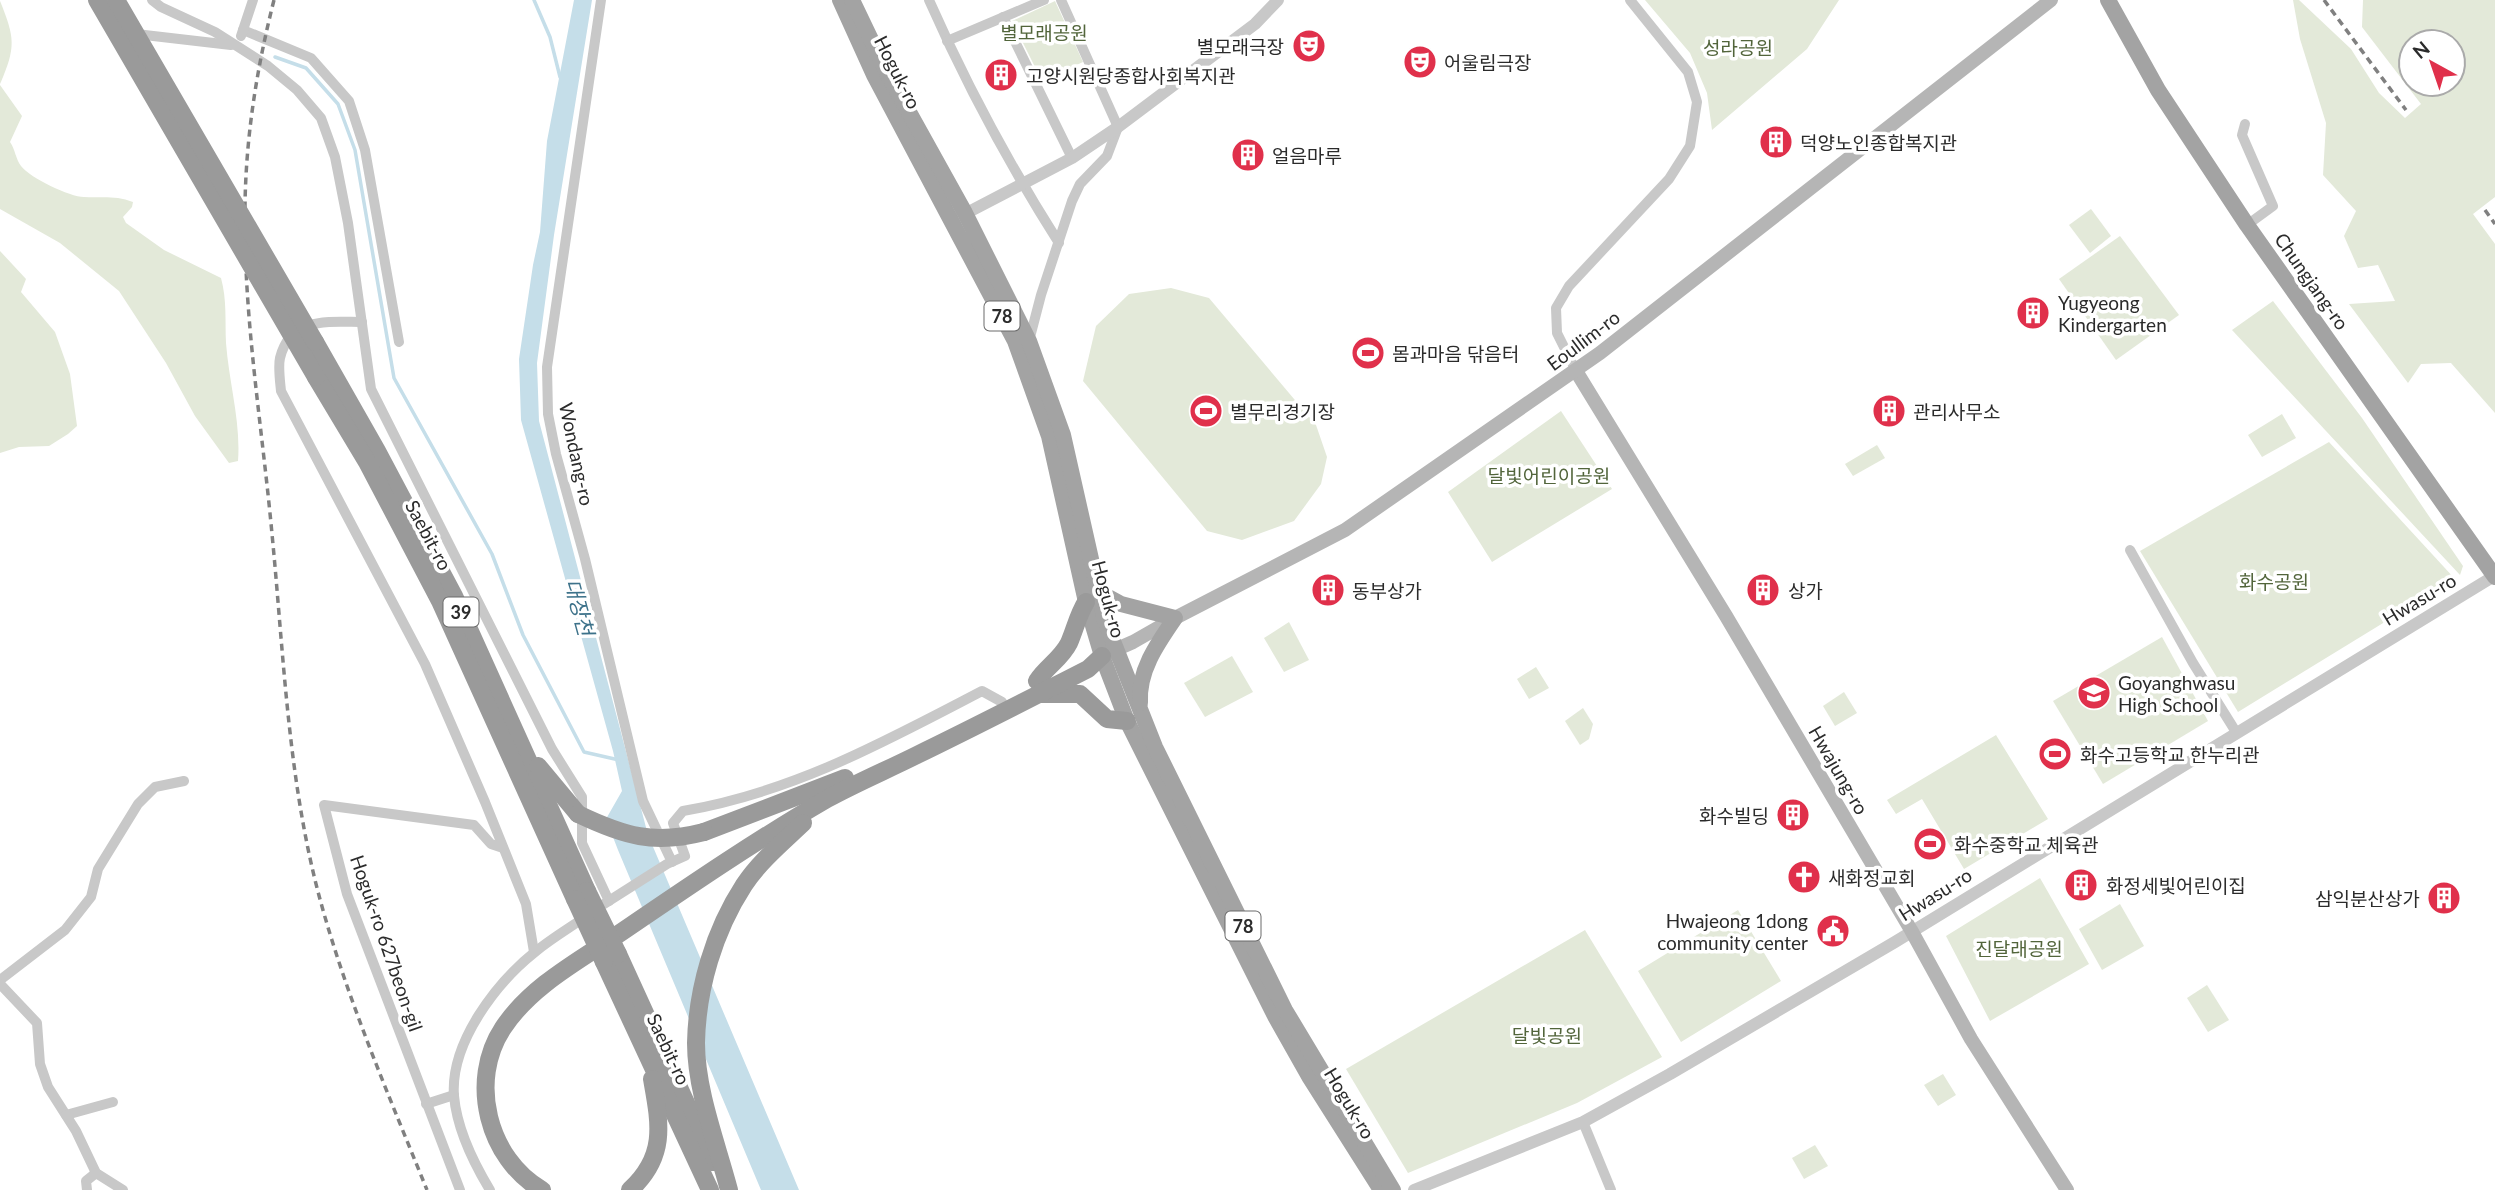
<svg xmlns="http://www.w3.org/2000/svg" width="2495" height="1190" font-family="Lato,'Noto Sans KR',sans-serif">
	<rect width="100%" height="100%" fill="#fff"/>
	<g fill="#e3e9d9" fill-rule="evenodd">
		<polygon points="1645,0 1839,0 1807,49 1712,130 1707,93 1690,53"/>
		<path d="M2293 0H2299L2351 49 2379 93 2405 118 2421 104 2362 27 2363 0H2495V197L2473 214 2495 244V413L2451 363 2421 364 2408 383 2349 304 2395 301 2378 265 2358 268 2344 236 2356 211 2323 175 2326 123 2300 39ZM2453 42V84H2411V42Z"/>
		<path d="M0 1C15 38 16 47 0 84Z"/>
		<polygon points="1055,1 1083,62 1042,81 1012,21"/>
		<path d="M0 85 22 116 10 142C15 149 16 160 21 166 30 178 70 197 84 197 102 198 116 195 133 202L132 207 123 217 126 223 164 250 221 278C227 300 225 321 226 343 229 383 241 422 238 461L229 463 195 416 166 363 119 291 60 243 0 209Z"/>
		<polygon points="2091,209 2111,236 2090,253 2069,225"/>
		<polygon points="2120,236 2179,315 2116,360 2059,279"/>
		<polygon points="0,251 26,279 21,292 55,332 70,374 77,426 68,434 49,446 19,447 0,453"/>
		<polygon points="1171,288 1209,298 1316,425 1327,457 1321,484 1294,521 1242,540 1207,531 1083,381 1096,326 1129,294"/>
		<polygon points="2273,301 2362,418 2463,566 2460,575 2232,330"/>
		<polygon points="1561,411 1612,489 1492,562 1448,492"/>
		<polygon points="2282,414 2296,438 2262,457 2248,435"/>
		<polygon points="2329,442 2455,579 2238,712 2140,551"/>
		<polygon points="1877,445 1885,458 1853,476 1845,464"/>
		<polygon points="1289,622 1309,660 1284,672 1264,638"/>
		<polygon points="2162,637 2208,721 2103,784 2053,701"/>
		<polygon points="1232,656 1253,692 1205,717 1184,683"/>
		<polygon points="1536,667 1549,688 1529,699 1517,679"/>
		<polygon points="1844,692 1857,713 1835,726 1823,706"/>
		<polygon points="1583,708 1593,724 1589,739 1580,745 1565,721"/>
		<polygon points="1996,735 2048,819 1964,869 1922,799 1896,814 1887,800"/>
		<polygon points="2040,878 2089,964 1990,1021 1946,936"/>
		<polygon points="2120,904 2144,946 2102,970 2079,929"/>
		<polygon points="1738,910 1781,981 1681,1042 1638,971"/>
		<polygon points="1585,930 1662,1057 1577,1103 1408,1173 1346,1069"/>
		<polygon points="2207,985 2229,1020 2208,1032 2187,998"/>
		<polygon points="1943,1074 1956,1095 1938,1106 1924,1085"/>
		<polygon points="1815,1145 1828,1166 1804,1179 1792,1158"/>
	</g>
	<polygon fill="#c5dee9" points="574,0 592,0 554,235 537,363 539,421 648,835 799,1190 761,1190 618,850 606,819 622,791 613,751 521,420 519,359 533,265 540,232 547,141"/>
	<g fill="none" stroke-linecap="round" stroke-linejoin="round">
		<g stroke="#c5dee9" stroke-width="3.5">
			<polyline points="534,0 550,37 560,77"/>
			<polyline points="275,57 306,68 338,104 355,150 394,378 492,554 523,635 584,752 619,760"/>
		</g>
		<g stroke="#c8c8c8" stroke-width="10">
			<polyline points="152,0 161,7 215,32 268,66 297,90 321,118 335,157 348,223 371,389 552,749 582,797 582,843 609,901"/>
			<polyline points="601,0 547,367 548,414 556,454 585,559 643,801 672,862"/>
			<path d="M929 0C966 84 1010 166 1059 243"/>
			<polyline points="1003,17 1072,158"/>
			<polyline points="243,30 311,58 349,101 365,150 399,342"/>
			<polyline points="136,34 231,45"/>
			<polyline points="241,36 253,0"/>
			<polyline points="947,41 1044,0"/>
			<polyline points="2245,124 2242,135 2273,206 2247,225"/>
			<path d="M362 322C330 322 290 316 280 358 278 367 280 381 281 391L425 664 485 802 526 904 534 952"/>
			<polyline points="1029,341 1041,295 1072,201 1080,184 1107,156 1118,127 1061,0"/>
			<polyline points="1576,371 1557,333 1556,308 1569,286 1669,179 1690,146 1697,102 1688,72 1630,0"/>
			<polyline points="2130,550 2193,663 2236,732"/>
			<path d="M604 904 667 864 685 856 673 823 683 811C794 792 884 742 982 691L1002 702"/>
			<polyline points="0,980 65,930 91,897 98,869 138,804 155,787 184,781"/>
			<polyline points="0,984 37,1023 40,1064 48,1087 76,1131 96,1173 123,1190"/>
			<polyline points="426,1104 454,1095"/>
			<polyline points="66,1115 113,1102"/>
			<polyline points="1583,1122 1611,1190"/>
			<polyline points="87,1190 86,1181 96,1173"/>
			<polyline points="460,1190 347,894 324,805 474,825 491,844 503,848"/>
			<path d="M490 1190C473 1162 457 1129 454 1096 450 1043 496 983 535 952 552 938 571 927 588 915"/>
		</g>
		<g stroke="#c8c8c8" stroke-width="12">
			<polyline points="959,217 1072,158 1118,127 1255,24 1278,0"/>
			<polyline points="1414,1190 1583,1122 1670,1074 1895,942 2494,576"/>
		</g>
		<g stroke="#b5b5b5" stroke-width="14">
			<polyline points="1576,371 1726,616 1911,930 1971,1039 2067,1190"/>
			<polyline points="1108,653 1133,642 1175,618 1345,530 1600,353 2051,0"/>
		</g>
		<g stroke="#a3a3a3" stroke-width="16">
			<polyline points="840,0 874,75 1015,341 1049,436 1086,602 1102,656 1127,721 1275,1016 1310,1078 1381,1190"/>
			<polyline points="852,0 885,69 965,213 1029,341 1063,435 1105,621 1155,747 1285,1010 1393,1190"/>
			<polyline points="2108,0 2158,90 2247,225 2495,577"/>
			<path d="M1099 592 1121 604 1175 618C1157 644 1138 671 1140 703"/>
		</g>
		<g stroke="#9a9a9a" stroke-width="18">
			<polyline points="315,342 377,451 454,596 587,891"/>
			<polyline points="316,377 367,462 440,601 575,899"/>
			<path d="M1037 681C1046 667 1061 659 1069 643 1075 629 1078 615 1086 602"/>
			<polyline points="1040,694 1080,694 1107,719 1127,721"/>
			<polyline points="538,766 578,814"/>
			<polyline points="704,832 845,778"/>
			<polyline points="618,954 713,1162"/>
			<polyline points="604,962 710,1190"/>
			<path d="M542 1190C488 1159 468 1081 503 1028 532 984 584 958 626 929 692 884 758 839 827 799 856 783 887 770 917 755 975 727 1031 698 1088 669L1102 656"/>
			<path d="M630 1190C667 1156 660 1124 652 1079"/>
			<path d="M729 1190C717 1144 696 1091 696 1043 697 989 714 931 744 885 759 862 783 842 803 823"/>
		</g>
		<g stroke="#808080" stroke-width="3.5" stroke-dasharray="7 5" stroke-linecap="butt">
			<path d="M274 0C257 67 246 135 245 205 243 315 262 425 272 534 284 657 288 783 321 903 348 1001 389 1096 427 1190"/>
			<polyline points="2324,0 2406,110"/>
			<polyline points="2485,210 2495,224"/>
		</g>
		<g stroke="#9a9a9a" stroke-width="18">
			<polyline points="97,0 316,377"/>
			<polyline points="116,0 315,342"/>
			<path d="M578 814C624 836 654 845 704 832"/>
			<polyline points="587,891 618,954"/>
			<polyline points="575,899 604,962"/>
		</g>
	</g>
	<defs>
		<symbol id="theatre-disc" viewBox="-11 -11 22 22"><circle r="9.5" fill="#e0304b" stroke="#fff"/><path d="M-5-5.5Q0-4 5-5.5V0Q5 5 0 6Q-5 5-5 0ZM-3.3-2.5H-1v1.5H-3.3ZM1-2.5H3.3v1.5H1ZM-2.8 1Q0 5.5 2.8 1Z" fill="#fff"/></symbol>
		<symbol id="building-disc" viewBox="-11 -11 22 22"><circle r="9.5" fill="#e0304b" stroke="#fff"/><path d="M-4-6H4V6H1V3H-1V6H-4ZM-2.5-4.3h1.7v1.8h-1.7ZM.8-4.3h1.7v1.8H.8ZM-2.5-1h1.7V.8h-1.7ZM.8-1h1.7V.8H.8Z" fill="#fff"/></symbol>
		<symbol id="stadium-disc" viewBox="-11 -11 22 22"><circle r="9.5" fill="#e0304b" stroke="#fff"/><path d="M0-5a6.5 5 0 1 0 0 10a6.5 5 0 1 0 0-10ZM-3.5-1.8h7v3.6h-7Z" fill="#fff"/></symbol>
		<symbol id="school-disc" viewBox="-11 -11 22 22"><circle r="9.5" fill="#e0304b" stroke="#fff"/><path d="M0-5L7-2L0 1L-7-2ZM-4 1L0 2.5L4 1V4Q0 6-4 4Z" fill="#fff"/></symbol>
		<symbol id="church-disc" viewBox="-11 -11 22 22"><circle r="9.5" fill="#e0304b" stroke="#fff"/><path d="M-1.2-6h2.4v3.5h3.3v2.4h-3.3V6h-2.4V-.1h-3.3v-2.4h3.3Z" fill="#fff"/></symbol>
		<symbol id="civic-disc" viewBox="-11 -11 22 22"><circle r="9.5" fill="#e0304b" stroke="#fff"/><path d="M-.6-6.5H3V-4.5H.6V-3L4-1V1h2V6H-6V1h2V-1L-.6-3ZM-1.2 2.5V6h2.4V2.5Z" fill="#fff"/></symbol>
	</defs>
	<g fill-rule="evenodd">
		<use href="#theatre-disc" x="1290" y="27" width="38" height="38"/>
		<use href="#theatre-disc" x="1401" y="43" width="38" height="38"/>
		<use href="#building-disc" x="982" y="56" width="38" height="38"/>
		<use href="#building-disc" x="1757" y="123" width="38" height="38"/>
		<use href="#building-disc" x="1229" y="136" width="38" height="38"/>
		<use href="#building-disc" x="2014" y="294" width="38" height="38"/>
		<use href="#stadium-disc" x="1349" y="334" width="38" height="38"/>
		<use href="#stadium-disc" x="1187" y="392" width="38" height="38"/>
		<use href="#building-disc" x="1870" y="392" width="38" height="38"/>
		<use href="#building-disc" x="1309" y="571" width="38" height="38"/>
		<use href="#building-disc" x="1744" y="571" width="38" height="38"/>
		<use href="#school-disc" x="2075" y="674" width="38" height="38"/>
		<use href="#stadium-disc" x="2036" y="735" width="38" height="38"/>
		<use href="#building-disc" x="1774" y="796" width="38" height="38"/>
		<use href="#stadium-disc" x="1911" y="825" width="38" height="38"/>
		<use href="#church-disc" x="1785" y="858" width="38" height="38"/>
		<use href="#building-disc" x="2062" y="866" width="38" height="38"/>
		<use href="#building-disc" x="2425" y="879" width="38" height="38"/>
		<use href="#civic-disc" x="1814" y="912" width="38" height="38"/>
	</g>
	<g text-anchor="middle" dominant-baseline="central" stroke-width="7" stroke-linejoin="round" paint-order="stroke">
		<g fill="#fff" stroke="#6b6b6b" stroke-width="2">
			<rect x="984.5" y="301.5" width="35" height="29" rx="5"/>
			<rect x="443.5" y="597.5" width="35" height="29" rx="5"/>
			<rect x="1225.5" y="911.5" width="35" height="29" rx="5"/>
		</g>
		<g font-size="18" font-weight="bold" fill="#2b2b2b">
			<text x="1002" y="316">78</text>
			<text x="461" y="612">39</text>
			<text x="1243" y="926">78</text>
		</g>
		<g font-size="19" fill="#52653b" stroke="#fff">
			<text x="1044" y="32">별모래공원</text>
			<text x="1738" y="47">성라공원</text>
			<text x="1549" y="475">달빛어린이공원</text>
			<text x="2274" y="581">화수공원</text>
			<text x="2019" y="948">진달래공원</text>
			<text x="1547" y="1035">달빛공원</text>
		</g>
		<g font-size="19" fill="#2b2b2b" stroke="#fff" text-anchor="start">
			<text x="1284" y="46" text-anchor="end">별모래극장</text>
			<text x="1444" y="62">어울림극장</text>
			<text x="1026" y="75">고양시원당종합사회복지관</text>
			<text x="1800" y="142">덕양노인종합복지관</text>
			<text x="1272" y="155">얼음마루</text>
			<text x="2058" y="302">Yugyeong<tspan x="2058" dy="22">Kindergarten</tspan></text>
			<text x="1392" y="353">몸과마음 닦음터</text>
			<text x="1230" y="411">별무리경기장</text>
			<text x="1913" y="411">관리사무소</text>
			<text x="1352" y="590">동부상가</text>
			<text x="1788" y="590">상가</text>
			<text x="2118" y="682">Goyanghwasu<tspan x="2118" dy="22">High School</tspan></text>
			<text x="2080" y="754">화수고등학교 한누리관</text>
			<text x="1769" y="815" text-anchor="end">화수빌딩</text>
			<text x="1954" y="844">화수중학교 체육관</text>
			<text x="1828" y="877">새화정교회</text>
			<text x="2106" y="885">화정세빛어린이집</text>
			<text x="2420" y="898" text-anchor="end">삼익분산상가</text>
			<text x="1808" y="920" text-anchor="end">Hwajeong 1dong<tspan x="1808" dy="22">community center</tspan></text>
		</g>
		<g font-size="19" fill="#2b2b2b" stroke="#fff">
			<text transform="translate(898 72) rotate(63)">Hoguk-ro</text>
			<text transform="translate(2312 281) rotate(55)">Chungjang-ro</text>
			<text transform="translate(1583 340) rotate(-37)">Eoullim-ro</text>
			<text transform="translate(577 454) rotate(78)">Wondang-ro</text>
			<text transform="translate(429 535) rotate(62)">Saebit-ro</text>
			<text transform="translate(1109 599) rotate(75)">Hoguk-ro</text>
			<text transform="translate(2419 599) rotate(-31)">Hwasu-ro</text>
			<text transform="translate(1839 770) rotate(60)">Hwajung-ro</text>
			<text transform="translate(1935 894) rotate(-32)">Hwasu-ro</text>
			<text transform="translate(387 943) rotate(71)">Hoguk-ro 627beon-gil</text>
			<text transform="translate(669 1049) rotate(65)">Saebit-ro</text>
			<text transform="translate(1350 1103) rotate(59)">Hoguk-ro</text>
		</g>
		<g font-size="21" font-style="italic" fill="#3d728a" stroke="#fff">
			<text transform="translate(580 607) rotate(75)">대장천</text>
		</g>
	</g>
	<g transform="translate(2432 63) rotate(320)"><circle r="33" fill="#ffffff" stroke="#aaaaaa" stroke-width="2"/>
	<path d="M0-5L12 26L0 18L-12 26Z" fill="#e0304b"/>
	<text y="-10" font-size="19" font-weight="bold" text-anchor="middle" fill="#2b2b2b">N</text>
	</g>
</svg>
